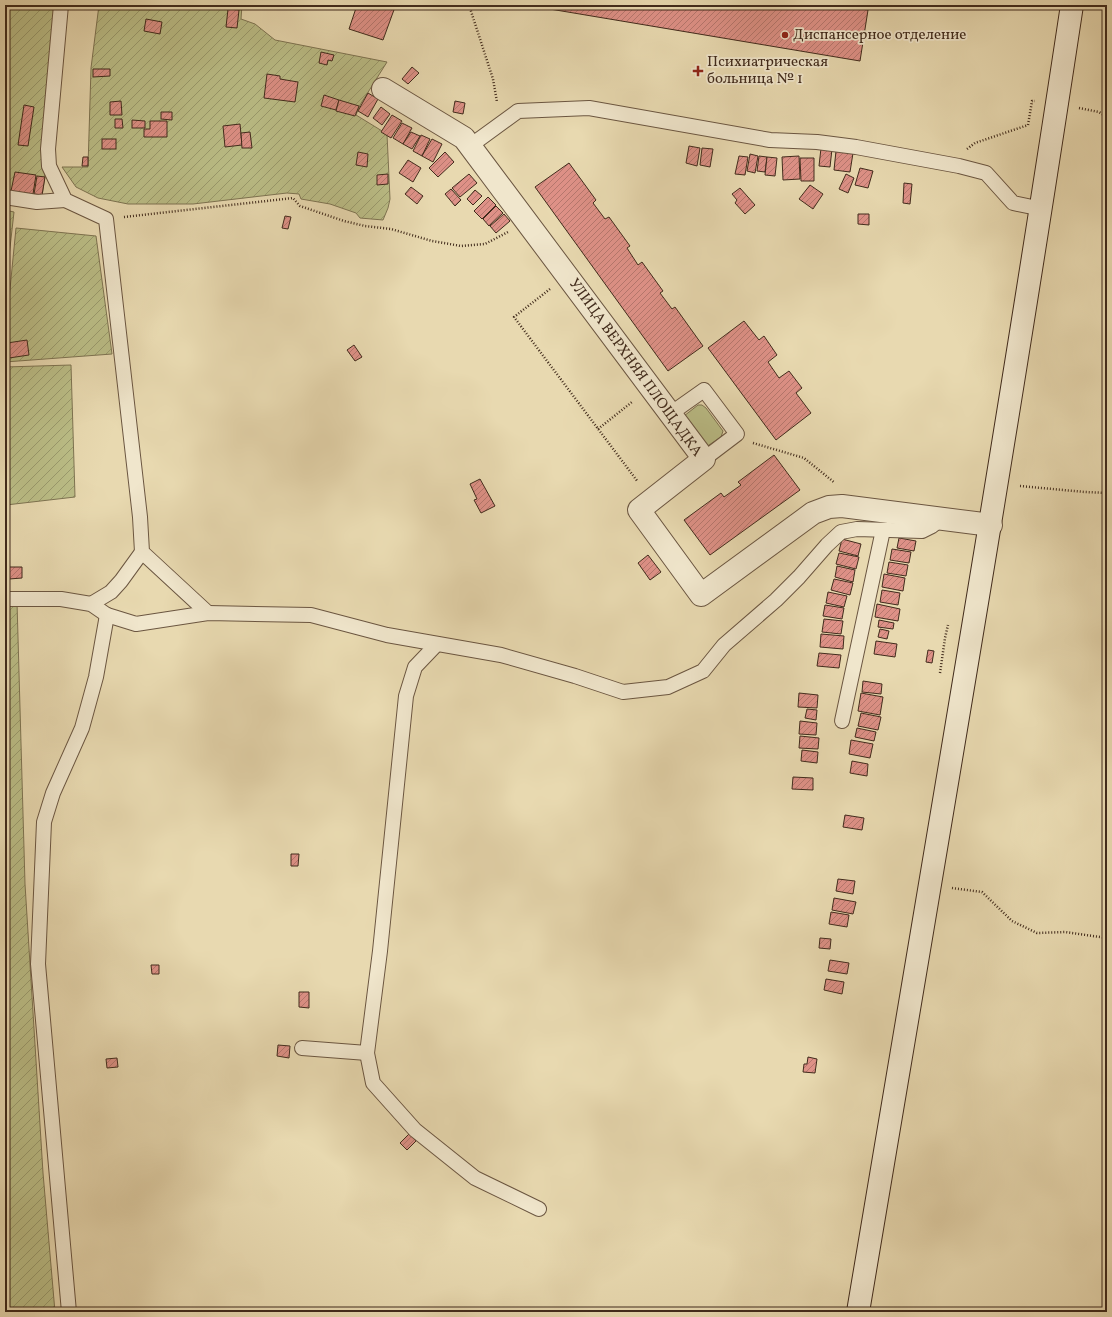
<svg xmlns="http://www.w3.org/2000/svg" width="1112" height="1317" font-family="Vollkorn,serif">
	<defs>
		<pattern id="garden-furrows" width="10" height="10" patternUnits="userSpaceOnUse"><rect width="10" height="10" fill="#bbbe87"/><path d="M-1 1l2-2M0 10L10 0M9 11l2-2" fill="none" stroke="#9a9b6e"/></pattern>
		<pattern id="building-hatch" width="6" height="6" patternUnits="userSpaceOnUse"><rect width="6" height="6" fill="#de9187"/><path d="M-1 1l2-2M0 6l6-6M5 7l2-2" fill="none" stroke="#b6776e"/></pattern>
	</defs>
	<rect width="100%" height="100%" fill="#e8d9b0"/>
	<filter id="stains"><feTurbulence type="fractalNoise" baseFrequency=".005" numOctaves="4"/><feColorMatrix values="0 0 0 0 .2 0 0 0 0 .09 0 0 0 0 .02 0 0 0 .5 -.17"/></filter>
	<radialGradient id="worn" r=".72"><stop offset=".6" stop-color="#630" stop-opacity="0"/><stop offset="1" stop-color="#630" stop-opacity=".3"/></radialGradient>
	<polygon fill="#bbbe87" stroke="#7e7452" points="698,405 702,405 706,408 723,431 721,437 706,447 684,416"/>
	<g fill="url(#garden-furrows)" stroke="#7e7452">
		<polygon points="5,5 55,5 45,102 45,176 42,196 5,190"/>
		<polygon points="99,5 242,5 241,19 255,24 275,40 387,62 360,105 356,115 387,134 390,199 388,208 383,220 360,218 356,213 330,204 301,199 299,194 287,193 193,204 128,204 98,198 76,187 62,167 88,167 91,68"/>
		<polygon points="5,210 14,212 5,292"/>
		<polygon points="16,228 96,236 112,354 5,362 5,340"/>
		<polygon points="71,365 75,497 6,505 10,573 5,574 5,367"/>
		<polygon points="5,602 17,602 25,884 43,1173 55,1312 5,1312"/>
	</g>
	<g fill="url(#building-hatch)" stroke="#412b1c">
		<polygon points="357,5 390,5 395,7 383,40 349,29"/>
		<polygon points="526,5 841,5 868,10 860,61"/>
		<polygon points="228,9 239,10 237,28 226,27"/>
		<polygon points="146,19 162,22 160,34 144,31"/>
		<polygon points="321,52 334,55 332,61 328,60 327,65 319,63"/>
		<polygon points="412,67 419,73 408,84 402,79"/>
		<polygon points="93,69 110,69 110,76 93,77"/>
		<polygon points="267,74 280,76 280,79 298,82 295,102 264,98"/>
		<polygon points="368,93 378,99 368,117 358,111"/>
		<polygon points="324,95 339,100 336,110 321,106"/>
		<polygon points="339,100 359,106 355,116 336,111"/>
		<polygon points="121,101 122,115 110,115 110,102"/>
		<polygon points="455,101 465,103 463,114 453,112"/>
		<polygon points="24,105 34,107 28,146 18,145"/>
		<polygon points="381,107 390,114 382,125 373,118"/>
		<polygon points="161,112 172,112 172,120 161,119"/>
		<polygon points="392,115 402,121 391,138 381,132"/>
		<polygon points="115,119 122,119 123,128 115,128"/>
		<polygon points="132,120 145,121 145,128 132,128"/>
		<polygon points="150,121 167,121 167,137 144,137 144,129 150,129"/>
		<polygon points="402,123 412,128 403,144 393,138"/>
		<polygon points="240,124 242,145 225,147 223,126"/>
		<polygon points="250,132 252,148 242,148 241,133"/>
		<polygon points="411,132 420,136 412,149 403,144"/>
		<polygon points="421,135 430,139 422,156 413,151"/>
		<rect x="102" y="139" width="14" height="10"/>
		<polygon points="432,139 442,144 433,162 422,156"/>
		<polygon points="689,146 700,148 697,166 686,163"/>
		<polygon points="702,148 713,149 710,167 700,165"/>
		<polygon points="821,148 832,149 830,167 819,166"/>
		<polygon points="836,151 853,153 850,172 834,170"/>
		<polygon points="358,152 368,154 367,167 356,165"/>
		<polygon points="445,152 454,162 438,177 429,168"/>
		<polygon points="750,154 758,156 755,173 747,171"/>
		<polygon points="739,156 748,157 745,175 735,174"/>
		<polygon points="759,156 767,157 765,172 757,171"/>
		<polygon points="799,156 800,179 783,180 782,157"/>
		<polygon points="83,157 88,157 88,166 82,166"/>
		<polygon points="767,157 777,158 775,176 765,175"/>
		<polygon points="800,158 814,158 814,181 801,181"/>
		<polygon points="408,160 421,168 413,182 399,173"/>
		<polygon points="569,163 596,200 593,203 605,219 609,217 630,246 627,248 638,265 642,262 663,291 660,293 672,309 675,307 703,346 668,371 535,187"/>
		<polygon points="860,168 873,171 868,188 855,185"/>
		<polygon points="15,172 36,175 33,194 11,191"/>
		<polygon points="388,174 388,184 377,185 377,175"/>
		<polygon points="469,174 477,183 460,197 452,188"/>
		<polygon points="846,174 854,178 848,193 839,189"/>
		<polygon points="37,176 45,177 42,195 34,194"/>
		<polygon points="904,183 912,184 910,204 903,203"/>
		<polygon points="810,185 823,194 813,209 799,199"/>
		<polygon points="411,187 423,196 417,204 405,194"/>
		<polygon points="740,188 755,205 745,214 735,203 737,200 732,194"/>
		<polygon points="451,189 461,200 455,206 445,194"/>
		<polygon points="475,190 482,196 473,205 467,199"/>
		<polygon points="488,197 496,205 482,219 474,211"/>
		<polygon points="496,206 503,213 489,226 483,219"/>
		<polygon points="504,214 510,221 496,233 490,226"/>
		<polygon points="858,214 869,214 869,225 858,224"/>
		<polygon points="285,216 291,217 288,229 282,228"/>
		<polygon points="744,321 759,340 764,336 777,355 768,362 779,378 789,371 802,388 796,393 811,413 776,440 708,348"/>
		<polygon points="27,340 29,355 9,358 7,343"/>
		<polygon points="354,345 362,357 355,361 347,350"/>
		<polygon points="774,455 800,490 710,555 684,520 721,493 724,497 741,485 738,482"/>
		<polygon points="480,479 495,506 481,513 474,500 477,499 470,484"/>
		<polygon points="899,538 916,541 914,551 897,548"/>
		<polygon points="842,539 861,544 858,556 839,551"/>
		<polygon points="892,549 911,552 909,563 890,560"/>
		<polygon points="839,553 859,557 856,569 836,564"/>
		<polygon points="648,555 661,572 650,580 638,563"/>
		<polygon points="889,562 908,565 906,576 887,573"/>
		<polygon points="837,566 855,570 853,582 835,577"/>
		<polygon points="9,567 22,567 22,578 9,579"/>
		<polygon points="884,574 905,578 903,591 882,587"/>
		<polygon points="834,579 853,583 850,595 831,590"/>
		<polygon points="882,590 900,593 898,605 880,602"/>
		<polygon points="828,592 847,596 844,607 826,603"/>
		<polygon points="877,604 900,609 898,621 875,617"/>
		<polygon points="825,605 844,608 842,619 823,616"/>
		<polygon points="824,619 843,621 841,634 822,632"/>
		<polygon points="879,620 894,623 893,629 878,627"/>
		<polygon points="880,629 889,631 887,639 878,637"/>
		<polygon points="821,634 844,636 843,649 820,647"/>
		<polygon points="876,641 897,644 895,657 874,654"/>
		<polygon points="928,650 934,651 932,663 926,662"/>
		<polygon points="819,653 841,655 839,668 817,666"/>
		<polygon points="863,681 882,684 881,694 862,692"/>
		<polygon points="799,693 818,695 817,708 798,707"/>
		<polygon points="861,693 883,697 880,715 858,711"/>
		<polygon points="807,709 817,710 816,720 805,718"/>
		<polygon points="861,713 881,717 878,730 858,726"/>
		<polygon points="800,721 817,723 816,735 799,734"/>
		<polygon points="857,728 876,732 874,741 855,737"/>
		<polygon points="800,736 819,738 818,749 799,748"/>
		<polygon points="851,740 873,744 870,758 849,754"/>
		<polygon points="802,750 818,752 817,763 801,761"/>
		<polygon points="852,761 868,764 867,776 850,773"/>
		<polygon points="793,777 813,778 813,790 792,789"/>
		<polygon points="845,815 864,818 862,830 843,827"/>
		<polygon points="291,854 299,854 298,866 291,866"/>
		<polygon points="838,879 855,881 853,894 836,891"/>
		<polygon points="834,898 856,902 853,914 832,910"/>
		<polygon points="831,912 849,915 847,927 829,924"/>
		<polygon points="820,938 831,939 830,949 819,948"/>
		<polygon points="830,960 849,963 847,974 828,971"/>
		<polygon points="151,965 159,965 159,974 152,974"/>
		<polygon points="826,979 844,982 842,994 824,990"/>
		<polygon points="299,992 309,992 309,1008 299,1007"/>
		<polygon points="278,1045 290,1046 289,1058 277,1056"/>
		<polygon points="808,1057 817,1059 815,1073 803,1072 804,1064 807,1064"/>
		<polygon points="117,1058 118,1067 107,1068 106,1059"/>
		<polygon points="409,1134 416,1141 407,1150 400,1143"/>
	</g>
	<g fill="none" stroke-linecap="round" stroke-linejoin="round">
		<defs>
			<g id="lane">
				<polyline points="61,5 48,149 49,166 65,200 106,219 140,517 142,552 208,613"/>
				<polyline points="470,146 518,111 589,108 770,140 817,142 856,147 959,166 986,173 1013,203 1042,209"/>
				<polyline points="5,197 37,202 65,200"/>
				<polyline points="670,414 704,390 737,434 704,459"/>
				<polyline points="5,599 61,599 91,604 107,615 136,624 208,613 311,615 387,635 501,655 575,676 623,692 668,687 703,671 724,645 776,600 799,577 827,545 841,532 857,529 922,531 932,526 941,519"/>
				<polyline points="91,604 111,592 121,581 142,552"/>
				<polyline points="437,644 415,667 406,696 380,951 367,1053 373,1083 415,1130 475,1178 539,1209"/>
				<polyline points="842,721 883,530"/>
				<polyline points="302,1048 367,1053"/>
				<polyline points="69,1312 38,964 44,822 53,793 82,728 96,677 107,615"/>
			</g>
			<polyline id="street" points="383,89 464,138 704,459 639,510 701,595 813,513 829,507 842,506 991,525"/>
			<path id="secondary" d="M858 1312C931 877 1006 442 1072 5"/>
		</defs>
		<use href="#lane" stroke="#6b5641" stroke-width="16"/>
		<use href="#street" stroke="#6b5641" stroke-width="24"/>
		<use href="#secondary" stroke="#412b1c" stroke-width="24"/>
		<g stroke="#412b1c" stroke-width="2.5" stroke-dasharray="1 2" stroke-linecap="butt">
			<polyline points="469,5 493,79 497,102"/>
			<polyline points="1079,108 1099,112 1107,117"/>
			<polyline points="967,149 975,143 1028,125 1032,101 1035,101"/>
			<polyline points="124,217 293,198 300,206 344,221 365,226 391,229 432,241 461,246 485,244 508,232"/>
			<polyline points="550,289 514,317 638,482"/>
			<polyline points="598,429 632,402"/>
			<polyline points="753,443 804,458 835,483"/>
			<polyline points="1020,486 1085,492 1107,493"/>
			<polyline points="940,673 945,638 948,625"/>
			<polyline points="952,888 982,892 1012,921 1037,933 1065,932 1107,938"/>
		</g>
		<use href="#lane" stroke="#f0e6cc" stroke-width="14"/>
		<use href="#street" stroke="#f0e6cc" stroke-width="22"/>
		<use href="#secondary" stroke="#f0e6cc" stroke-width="22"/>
	</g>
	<g fill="#8f2418" stroke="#f0e6cc" stroke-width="1.5">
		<circle cx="785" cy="35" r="4"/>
		<path d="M696 65h4v4h4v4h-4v4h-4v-4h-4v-4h4z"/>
	</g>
	<g text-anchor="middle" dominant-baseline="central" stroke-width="3.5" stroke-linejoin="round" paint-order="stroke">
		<g font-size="15" fill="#412b1c" stroke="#f0e6cc" text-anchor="start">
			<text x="793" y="35">Диспансерное отделение</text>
			<text x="707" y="62">Психиатрическая<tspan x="707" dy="17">больница № 1</tspan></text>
		</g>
		<g font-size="15" fill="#412b1c" stroke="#f0e6cc">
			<text transform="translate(635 368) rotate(54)">УЛИЦА ВЕРХНЯЯ ПЛОЩАДКА</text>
		</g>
	</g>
	<rect width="1112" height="1317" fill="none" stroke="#e8d9b0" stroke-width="20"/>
	<rect x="6" y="6" width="1100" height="1305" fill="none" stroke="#412b1c" stroke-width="2"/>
	<rect x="10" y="10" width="1092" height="1297" fill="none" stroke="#412b1c"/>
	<rect width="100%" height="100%" filter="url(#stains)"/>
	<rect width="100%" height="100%" fill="url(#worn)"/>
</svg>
